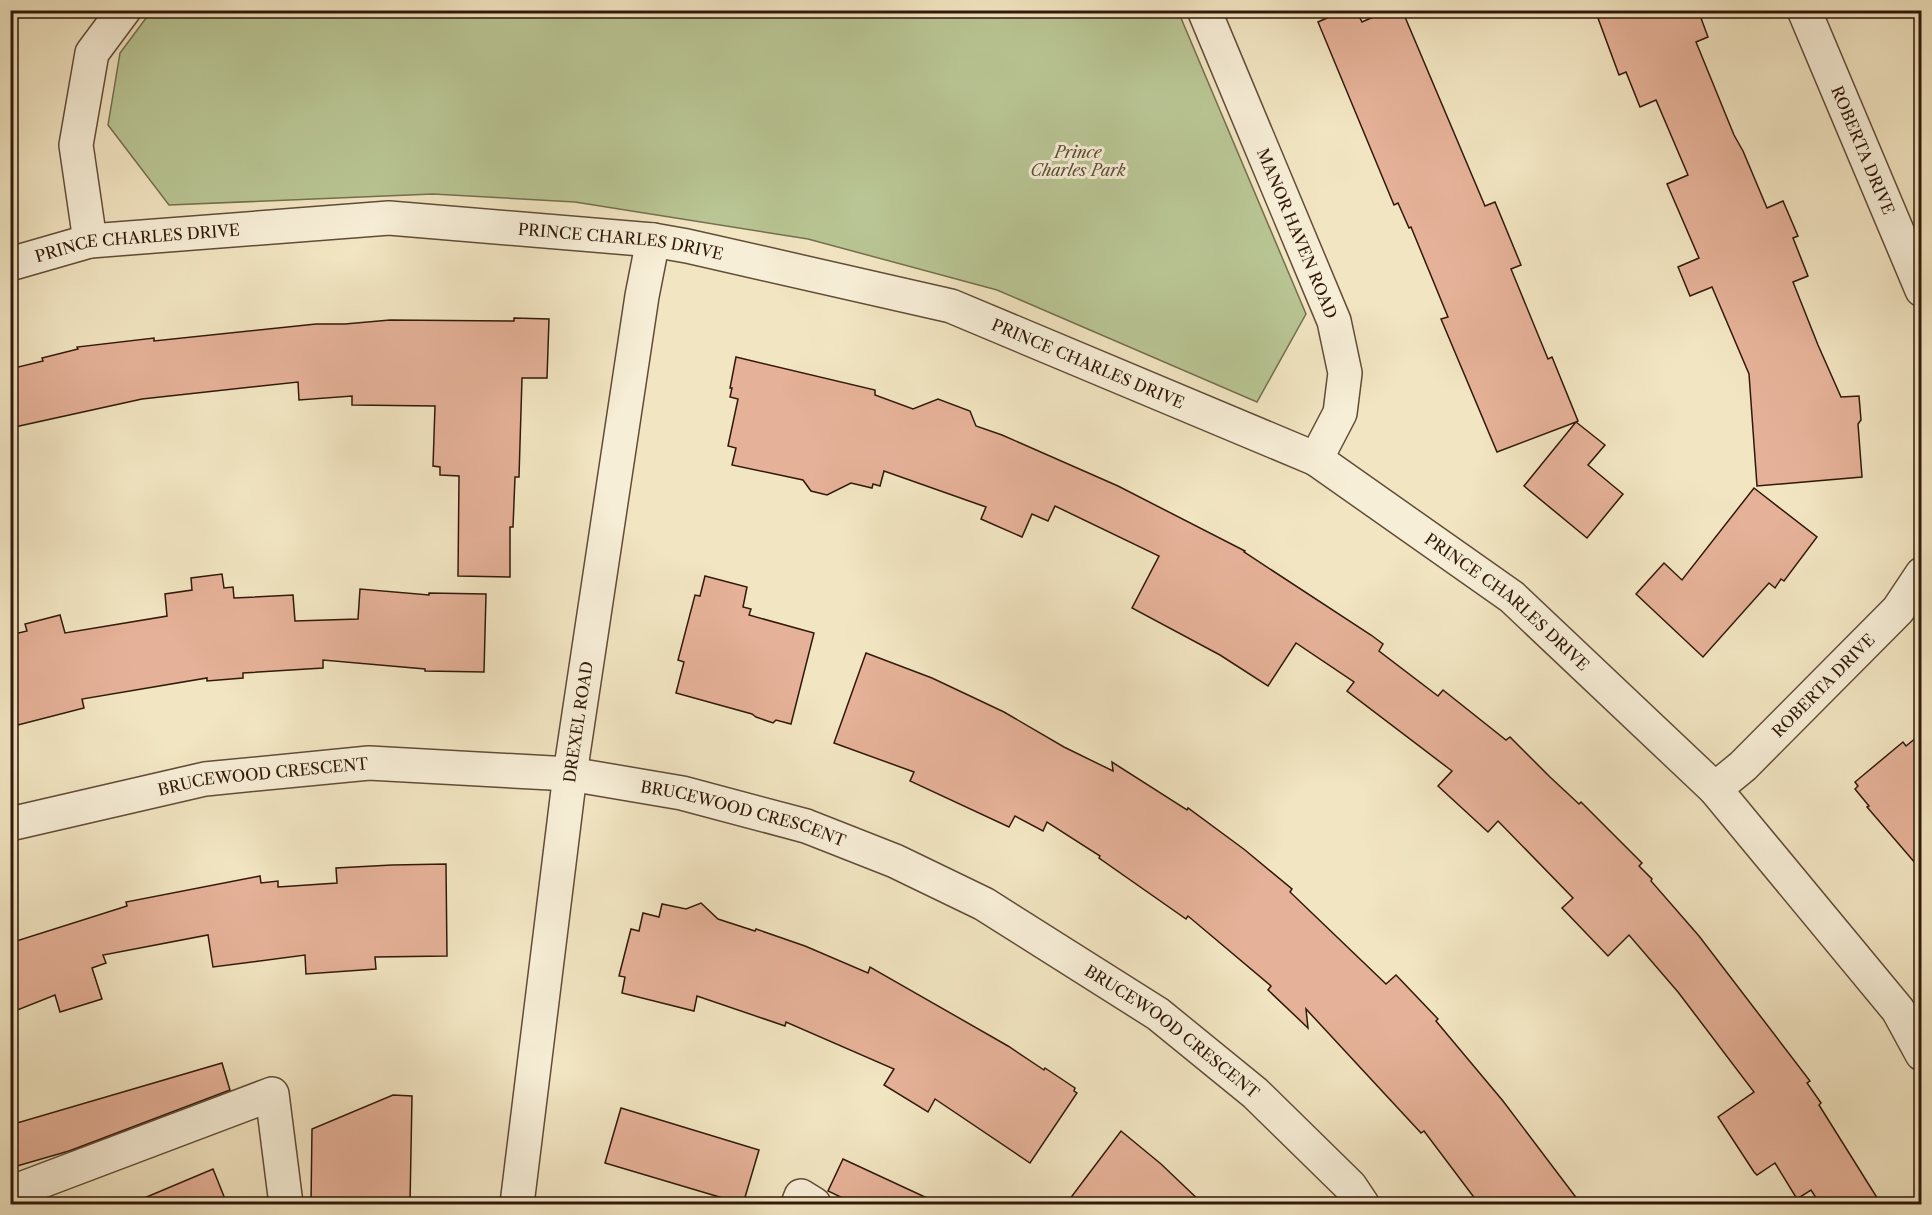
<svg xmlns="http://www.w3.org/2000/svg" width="1932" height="1215" font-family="'Libre Caslon Text',serif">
	<rect width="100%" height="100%" fill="#f2e5c2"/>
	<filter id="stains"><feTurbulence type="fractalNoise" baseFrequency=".00333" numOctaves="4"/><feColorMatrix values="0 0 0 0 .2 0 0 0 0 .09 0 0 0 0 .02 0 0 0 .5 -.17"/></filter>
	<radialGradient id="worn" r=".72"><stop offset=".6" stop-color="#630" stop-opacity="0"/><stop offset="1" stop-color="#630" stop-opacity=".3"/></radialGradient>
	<polygon fill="#b9c594" stroke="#756f4e" stroke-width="1.5" points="152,10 1178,11 1306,314 1257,402 997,290 808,239 575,202 433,194 169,205 108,125 120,53"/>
	<g fill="#e5b198" stroke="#311909" stroke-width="1.5">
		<polygon points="1345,10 1356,10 1362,22 1389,10 1402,10 1485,206 1495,202 1521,265 1511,269 1548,359 1552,357 1578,421 1576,422 1605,445 1588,465 1623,494 1587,538 1524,486 1576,422 1497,452 1441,319 1448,317 1411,227 1409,228 1398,203 1394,205 1318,22"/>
		<polygon points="1595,10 1698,10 1708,37 1696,42 1734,135 1743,151 1767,208 1783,201 1798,236 1793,238 1808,276 1793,282 1818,345 1841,397 1859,396 1861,420 1858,424 1862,477 1757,486 1749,374 1712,287 1690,296 1678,267 1699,258 1667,184 1688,175 1656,100 1640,107 1626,72 1619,75"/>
		<polygon points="514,318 549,319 547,378 522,378 519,477 515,477 513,527 510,527 510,577 458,576 459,476 440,475 440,467 433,466 435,406 352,405 352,396 299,400 298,382 142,399 10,428 10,369 43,361 42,358 78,349 77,347 154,338 154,341 316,324 345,324 390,320 514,321"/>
		<polygon points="736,357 875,390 875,395 913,409 938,399 970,411 976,426 1002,435 1118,486 1245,551 1244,552 1371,635 1383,644 1379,651 1438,696 1443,690 1506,740 1510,737 1550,777 1579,804 1581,802 1642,863 1639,866 1652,879 1651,881 1699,936 1810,1081 1807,1083 1821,1103 1819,1105 1881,1204 1820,1204 1811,1190 1797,1199 1775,1163 1757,1175 1754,1172 1718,1117 1754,1092 1678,992 1629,935 1608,956 1562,908 1573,898 1498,821 1488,832 1438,786 1452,771 1347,691 1354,682 1296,643 1268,686 1220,655 1132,608 1159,556 1055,506 1048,521 1032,514 1022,537 981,519 986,507 884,471 880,486 873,484 872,488 851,483 827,495 811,491 803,480 732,465 736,448 728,446 738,399 730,397 732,388 730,388"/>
		<polygon points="1754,488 1817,537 1784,581 1781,579 1775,588 1769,583 1703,657 1636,594 1664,563 1682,580"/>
		<polygon points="222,574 224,588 233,587 234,598 293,595 295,621 358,619 360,589 429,595 429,593 486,594 484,672 425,671 425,669 323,660 323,668 243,673 243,678 207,681 207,678 82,699 84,708 10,727 10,635 27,631 25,624 60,615 65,633 167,616 165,594 192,590 191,578"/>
		<polygon points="705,576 747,587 743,607 751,609 749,615 814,633 791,724 776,720 773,723 756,717 752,714 676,693 684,662 678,660 695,595 700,596"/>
		<polygon points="866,653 932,678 1004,712 1064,747 1113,771 1112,762 1187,810 1188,808 1245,850 1292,889 1290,892 1386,984 1396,975 1438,1019 1436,1021 1503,1101 1581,1204 1479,1204 1424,1131 1421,1133 1306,1009 1308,1028 1268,990 1271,986 1188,916 1186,919 1099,858 1100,856 1047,822 1043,831 1015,816 1009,827 910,781 914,772 834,743"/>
		<polygon points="1922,733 1922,871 1867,807 1869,806 1855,789 1858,786 1855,782 1903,742 1906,746"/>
		<polygon points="446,864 447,956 375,957 376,969 306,974 305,955 213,967 208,935 103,955 106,963 92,968 102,999 60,1012 55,995 10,1013 10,943 127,906 126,902 260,876 261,883 278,881 278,887 337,883 336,868 392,865"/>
		<polygon points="701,903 718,919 755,931 756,929 805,946 868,973 870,967 1008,1046 1044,1070 1045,1068 1075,1088 1074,1091 1077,1093 1030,1163 935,1099 928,1112 884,1085 894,1069 786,1022 785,1026 697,996 694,1011 622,993 625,977 619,976 631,929 639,931 643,913 659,917 662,904 686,909"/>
		<polygon points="222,1063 230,1090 69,1151 10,1168 10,1125"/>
		<polygon points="393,1095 412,1096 410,1204 311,1204 312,1129"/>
		<polygon points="621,1108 759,1150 743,1204 605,1163"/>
		<polygon points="1121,1131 1161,1164 1203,1204 1066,1204"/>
		<polygon points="843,1159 940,1204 855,1204 828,1191"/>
		<polygon points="213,1169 227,1204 130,1204"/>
	</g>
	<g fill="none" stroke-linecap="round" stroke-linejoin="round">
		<defs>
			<g id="minor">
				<path id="s1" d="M1204 10 1334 321 1345 373 1340 413 1316 459"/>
				<path id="s2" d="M1804 10 1922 290"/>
				<polyline points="90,241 76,145 92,53 124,10"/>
				<path id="s3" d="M10 264 90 241 389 218 653 240 687 246 951 306 1316 459 1512 597 1715 789 1898 1010 1922 1054"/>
				<path id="s4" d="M1715 789 1743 766 1898 610 1922 574"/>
				<path id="s5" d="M10 824 205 779 369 763 570 774 682 793 806 826 895 861 984 904 1158 1014 1255 1093 1350 1186 1362 1204"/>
				<polyline points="10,1193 272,1094 286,1204"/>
				<path id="s6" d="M517 1204 570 774 642 296 653 240"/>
				<polyline points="798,1204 801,1196 814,1204"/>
			</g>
		</defs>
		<use href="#minor" stroke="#614c37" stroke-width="36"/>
		<use href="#minor" stroke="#f7eed7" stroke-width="33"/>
	</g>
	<g text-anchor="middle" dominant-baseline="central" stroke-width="6" stroke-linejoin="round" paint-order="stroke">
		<g font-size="16" fill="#311909" stroke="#f7eed7">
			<text stroke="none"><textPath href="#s2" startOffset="152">ROBERTA DRIVE</textPath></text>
			<text stroke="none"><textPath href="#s1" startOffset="242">MANOR HAVEN ROAD</textPath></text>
			<text stroke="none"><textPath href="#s3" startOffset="616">PRINCE CHARLES DRIVE</textPath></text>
			<text stroke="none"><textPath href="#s3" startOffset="130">PRINCE CHARLES DRIVE</textPath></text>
			<text stroke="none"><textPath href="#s3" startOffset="1102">PRINCE CHARLES DRIVE</textPath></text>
			<text stroke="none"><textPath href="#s3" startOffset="1588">PRINCE CHARLES DRIVE</textPath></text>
			<text stroke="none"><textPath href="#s4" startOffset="150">ROBERTA DRIVE</textPath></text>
			<text stroke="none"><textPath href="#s6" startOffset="486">DREXEL ROAD</textPath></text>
			<text stroke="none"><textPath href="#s5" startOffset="258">BRUCEWOOD CRESCENT</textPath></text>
			<text stroke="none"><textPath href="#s5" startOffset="744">BRUCEWOOD CRESCENT</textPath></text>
			<text stroke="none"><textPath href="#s5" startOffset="1230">BRUCEWOOD CRESCENT</textPath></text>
		</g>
		<g font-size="16" font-style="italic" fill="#5a4d33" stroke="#f7eed7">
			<text x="1078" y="152">Prince<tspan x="1078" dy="18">Charles Park</tspan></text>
		</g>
	</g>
	<rect width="1932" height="1215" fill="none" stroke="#f2e5c2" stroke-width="36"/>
	<rect x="12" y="12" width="1908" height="1191" fill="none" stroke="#311909" stroke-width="3"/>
	<rect x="18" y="18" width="1896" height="1179" fill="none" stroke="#311909" stroke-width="1.5"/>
	<rect width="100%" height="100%" filter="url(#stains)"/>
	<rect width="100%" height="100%" fill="url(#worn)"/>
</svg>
